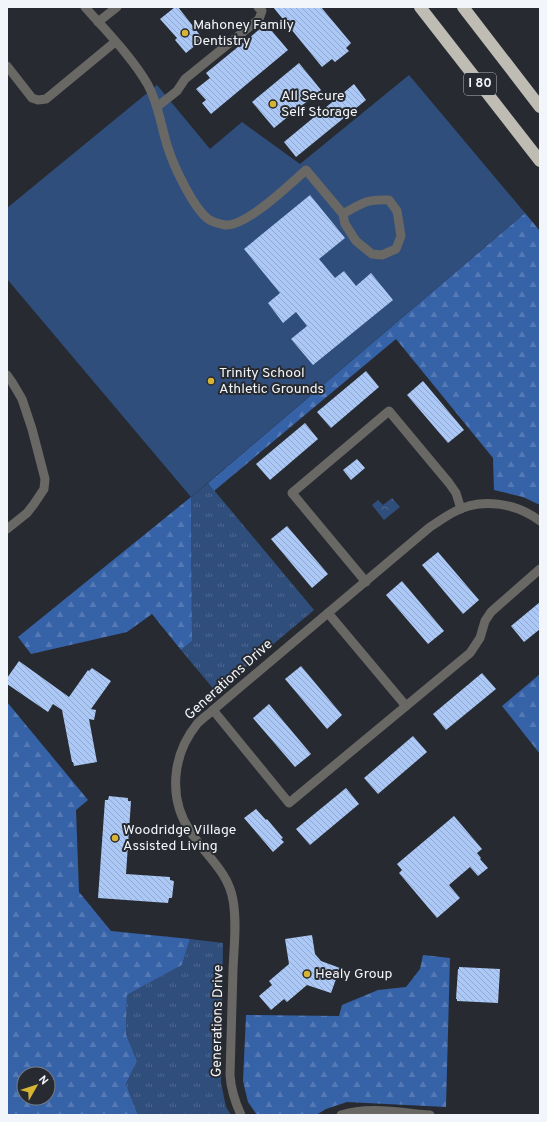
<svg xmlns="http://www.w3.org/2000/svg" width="547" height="1122" font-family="Overpass,sans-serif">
	<defs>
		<pattern id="grass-tufts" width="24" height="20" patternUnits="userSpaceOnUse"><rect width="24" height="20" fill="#304e7c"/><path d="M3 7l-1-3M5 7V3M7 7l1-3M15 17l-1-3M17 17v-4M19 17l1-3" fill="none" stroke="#4e688f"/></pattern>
		<pattern id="forest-firs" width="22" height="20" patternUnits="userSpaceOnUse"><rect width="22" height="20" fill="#3662a7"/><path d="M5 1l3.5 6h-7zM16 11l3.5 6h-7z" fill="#5479b4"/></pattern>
		<pattern id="park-crowns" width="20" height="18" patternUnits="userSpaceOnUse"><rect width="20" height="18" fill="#304e7c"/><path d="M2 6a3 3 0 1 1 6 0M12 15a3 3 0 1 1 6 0" fill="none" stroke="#4e688f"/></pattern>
		<pattern id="building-back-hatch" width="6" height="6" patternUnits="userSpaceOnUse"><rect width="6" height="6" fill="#abc8f6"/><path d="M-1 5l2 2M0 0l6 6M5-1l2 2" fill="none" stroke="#92a8cb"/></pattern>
	</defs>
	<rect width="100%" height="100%" fill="#272b31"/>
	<g fill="url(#grass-tufts)">
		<polygon points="208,483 314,610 216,692 181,650 192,641 191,497"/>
		<polygon points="190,939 223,943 221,1083 226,1107 231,1115 138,1115 126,1084 137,1061 126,1034 127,995 182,965"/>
	</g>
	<g fill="url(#forest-firs)" fill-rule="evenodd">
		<polygon points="525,213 540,231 540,505 523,497 494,490 493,458 396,339 214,491 208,483"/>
		<polygon points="191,497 192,641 181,650 152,614 127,632 31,654 18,637"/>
		<polygon points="540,674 540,754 502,706"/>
		<path d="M7 702 88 800 76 810 79 892 111 931 190 939 182 965 127 995 126 1034 137 1061 126 1084 138 1115H7ZM24 1074H48V1098H24Z"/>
		<polygon points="423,955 450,958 446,1107 347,1102 326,1109 316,1115 257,1115 248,1102 243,1081 246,1015 339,1016 342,1005 378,990 406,987 420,969"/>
	</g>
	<polygon fill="url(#park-crowns)" points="392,498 400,507 384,520 372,505 378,500 383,505"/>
	<polygon fill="#304e7c" points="409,75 525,213 191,497 7,279 7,208 157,85 210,149 242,122 300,164"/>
	<g fill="url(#building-back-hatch)">
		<polygon points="175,7 178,7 203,39 186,53 175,40 177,38 160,19"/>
		<polygon points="273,7 321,7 351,43 346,48 349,51 335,62 332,59 322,67"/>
		<polygon points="266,24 288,50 211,114 202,103 206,100 196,89 210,78 206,73"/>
		<polygon points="299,63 321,90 274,128 252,102"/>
		<polygon points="354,84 366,100 296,157 284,142"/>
		<polygon points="310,195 345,238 319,259 335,278 344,271 356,286 371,273 393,300 313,365 291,339 307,326 296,312 283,323 268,303 280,293 244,249"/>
		<polygon points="366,371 379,387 331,428 317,412"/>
		<polygon points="423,381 464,430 448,443 407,395"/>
		<polygon points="305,423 318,439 270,480 256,464"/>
		<polygon points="357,459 365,468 351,480 343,470"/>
		<polygon points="287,526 328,574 312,588 271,539"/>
		<polygon points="438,552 479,600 463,614 422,565"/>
		<polygon points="402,581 444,631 428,644 386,595"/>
		<polygon points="540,602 540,629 524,642 511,626"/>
		<polygon points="19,661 69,697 88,670 89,671 92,668 111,681 91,709 96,710 94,720 89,719 97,762 74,766 73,762 72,762 62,710 53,704 48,712 7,684 7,678"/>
		<polygon points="301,666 342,715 327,729 285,679"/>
		<polygon points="482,673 496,689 446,730 433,714"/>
		<polygon points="269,704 311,754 295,767 253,718"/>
		<polygon points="413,736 427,752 378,794 364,778"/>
		<polygon points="346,788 359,804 310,845 296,829"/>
		<polygon points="109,796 128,798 128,801 131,801 126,874 170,877 170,880 174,881 172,898 169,898 168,903 98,898 105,800 108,800"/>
		<polygon points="256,809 266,820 267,819 283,838 281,839 284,842 273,852 244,818"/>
		<polygon points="454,816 482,849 477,853 481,858 480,859 488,868 478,876 470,867 449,885 460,898 437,918 399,873 402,870 397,864"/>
		<polygon points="312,935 315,954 321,961 340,968 331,993 307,985 287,1002 284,999 271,1010 259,996 272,985 269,981 289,964 285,939"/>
		<polygon points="459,967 500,969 498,1003 457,1001 457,999 456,999 458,969 459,969"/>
	</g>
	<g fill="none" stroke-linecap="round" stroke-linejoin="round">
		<g stroke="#696864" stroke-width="9">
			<path d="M85 7C106 31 132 57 148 85 159 105 161 127 168 148 174 167 193 207 208 219 211 221 220 224 225 225 246 227 290 184 306 170L343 214 345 224 356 241 372 254 382 255 396 249 401 236 397 211 389 200C367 199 362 203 343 214"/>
			<polyline points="98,22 117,7"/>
			<polyline points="7,66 32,98 38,100 46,99 115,42"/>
			<polyline points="158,106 177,91 185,79 259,19 262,11 258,7"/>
			<polyline points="7,375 12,382 22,399 32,429 45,479 44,489 34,504 27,513 7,529"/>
			<polyline points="366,582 292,493 389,411 449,483 456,493 461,509"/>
			<polyline points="328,613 406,706"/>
			<polyline points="213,710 289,803 470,653 480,638 485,621 491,612 540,569"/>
			<path d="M241 1115C235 1102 231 1090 230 1075 231 1040 232 1005 233 969 234 947 237 922 233 900 228 871 205 855 190 831 168 798 172 755 197 724 201 719 208 715 213 710L430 527C438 522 446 516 454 512 481 497 516 503 540 521"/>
			<path d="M341 1115C369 1106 402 1113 430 1115"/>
		</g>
		<g stroke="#bfbcb3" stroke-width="12">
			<polyline points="420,7 540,161"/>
			<polyline points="463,7 540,107"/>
		</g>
	</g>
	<g fill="#d7b434" stroke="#272b31" stroke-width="1.5">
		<circle cx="185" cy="33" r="4"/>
		<circle cx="273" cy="104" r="4"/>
		<circle cx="211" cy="381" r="4"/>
		<circle cx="115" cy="838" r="4"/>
		<circle cx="307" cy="974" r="4"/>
	</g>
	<g text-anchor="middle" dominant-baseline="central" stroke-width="4" stroke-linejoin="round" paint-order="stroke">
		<rect fill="#272b31" stroke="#b5b8bd" stroke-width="1" x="464" y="73" width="32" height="22" rx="3"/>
		<g font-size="13" font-weight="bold" fill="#f2f5f9">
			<text x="480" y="84">I 80</text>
		</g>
		<g font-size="14" fill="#f2f5f9" stroke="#272b31" text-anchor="start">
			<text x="193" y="25">Mahoney Family<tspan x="193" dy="16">Dentistry</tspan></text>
			<text x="281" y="96">All Secure<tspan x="281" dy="16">Self Storage</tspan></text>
			<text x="219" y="373">Trinity School<tspan x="219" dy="16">Athletic Grounds</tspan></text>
			<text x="123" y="830">Woodridge Village<tspan x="123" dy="16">Assisted Living</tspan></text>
			<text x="315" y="974">Healy Group</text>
		</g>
		<g font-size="14" fill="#f2f5f9" stroke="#272b31">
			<text transform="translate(229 680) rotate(-42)">Generations Drive</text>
			<text transform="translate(218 1021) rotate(-89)">Generations Drive</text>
		</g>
	</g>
	<rect width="547" height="1122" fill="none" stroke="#f2f5f9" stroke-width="16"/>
	<g transform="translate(36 1086) rotate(51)"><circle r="19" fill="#272b31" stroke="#787c81"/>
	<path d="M0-3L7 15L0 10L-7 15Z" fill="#d7b434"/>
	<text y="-6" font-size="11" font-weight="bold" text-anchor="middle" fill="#f2f5f9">N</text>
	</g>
</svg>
